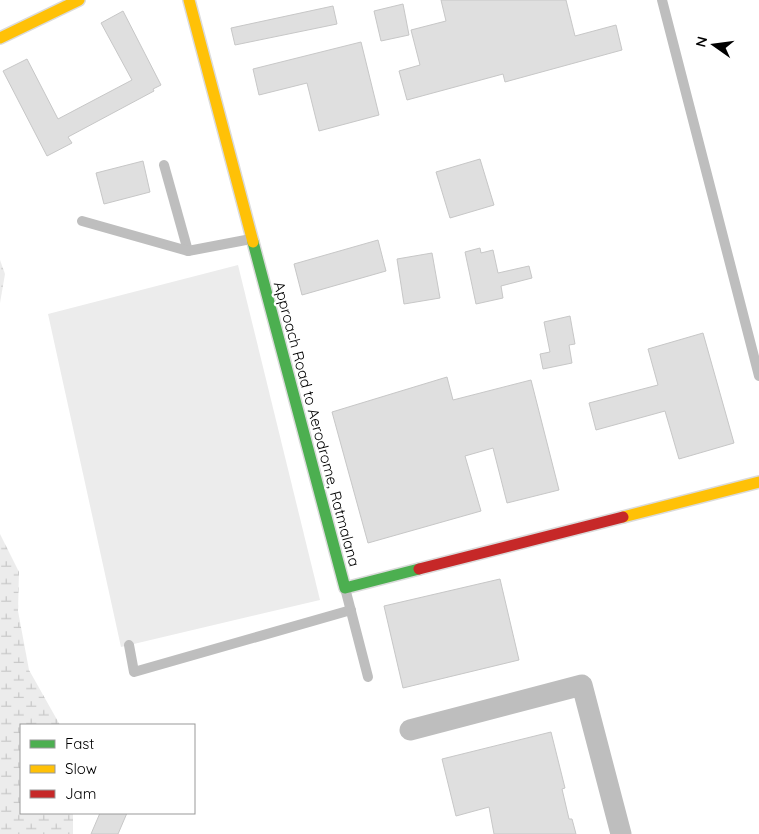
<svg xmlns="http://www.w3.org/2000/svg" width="759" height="834" font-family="Quicksand,sans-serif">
	<defs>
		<pattern id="wetland-marsh" width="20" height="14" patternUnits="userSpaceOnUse" patternTransform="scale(1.25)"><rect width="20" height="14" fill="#ececec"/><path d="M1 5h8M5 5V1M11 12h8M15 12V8" fill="none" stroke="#c9c9c9"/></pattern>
	</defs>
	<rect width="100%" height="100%" fill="#fff"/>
	<g fill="url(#wetland-marsh)">
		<polygon points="0,260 5,274 0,303"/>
		<polygon points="0,534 19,572 18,611 29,670 60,725 21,725 21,813 73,813 73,834 0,834"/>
	</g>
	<polygon fill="#ececec" points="238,265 320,600 121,647 48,314"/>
	<g fill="#dfdfdf" stroke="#c7c7c7">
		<polygon points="441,0 566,0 575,36 616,25 622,50 505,82 503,74 407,100 399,71 420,65 411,30 446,21"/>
		<polygon points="403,4 409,35 381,41 374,11"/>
		<polygon points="333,6 337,24 235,45 231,28"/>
		<polygon points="123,11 161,85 153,89 154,91 68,137 72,143 47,156 3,71 27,59 58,119 132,80 101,23"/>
		<polygon points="361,42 379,115 319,131 307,83 259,95 253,69"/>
		<polygon points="480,159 494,205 450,218 436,172"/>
		<polygon points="143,161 150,192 104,204 96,173"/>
		<polygon points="378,240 386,271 302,295 294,264"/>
		<polygon points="480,248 481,253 493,250 498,273 529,266 532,278 501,286 503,298 476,304 465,252"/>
		<polygon points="432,253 440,298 404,304 397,259"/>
		<polygon points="570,316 575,344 569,345 572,363 543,369 540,354 550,352 544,322"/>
		<polygon points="703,333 734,443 679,459 665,411 596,430 589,403 658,385 648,349"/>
		<polygon points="447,377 453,400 531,380 559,490 507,503 493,448 465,456 481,511 368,543 332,412"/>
		<polygon points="500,579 519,660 403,688 384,606"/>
		<polygon points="551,732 565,788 562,789 569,819 572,819 576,834 494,834 489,807 456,816 442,759"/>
		<polygon points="100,813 127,813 118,834 91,834"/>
	</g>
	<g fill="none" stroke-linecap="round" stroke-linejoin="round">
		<defs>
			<polyline id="fast" points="253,242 345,588 419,569"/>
			<g id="slow">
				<polyline points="189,0 253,242"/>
				<polyline points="0,38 79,0"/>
				<polyline points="623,517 759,482"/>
			</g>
			<polyline id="jam" points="419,569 623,517"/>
		</defs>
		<use href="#fast" stroke="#dbdbdb" stroke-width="14"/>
		<use href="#slow" stroke="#dbdbdb" stroke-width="14"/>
		<use href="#jam" stroke="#dbdbdb" stroke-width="14"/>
		<g stroke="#bebebe" stroke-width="10">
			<polyline points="662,0 759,376"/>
			<polyline points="164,165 188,251"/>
			<polyline points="82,221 188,251 251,239"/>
			<polyline points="345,588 368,677"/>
			<polyline points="129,645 134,672 351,610"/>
		</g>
		<polyline stroke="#bebebe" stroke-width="21" points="410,730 582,685 621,834"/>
		<use href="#fast" stroke="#4caf50" stroke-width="11"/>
		<use href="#slow" stroke="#ffc107" stroke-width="11"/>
		<use href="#jam" stroke="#c62828" stroke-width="11"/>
	</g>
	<g text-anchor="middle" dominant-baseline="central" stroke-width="4.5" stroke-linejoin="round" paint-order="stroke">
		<g font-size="15" fill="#000" stroke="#fff">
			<text transform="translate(317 424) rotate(75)">Approach Road to Aerodrome, Ratmalana</text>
		</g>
	</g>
	<rect x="20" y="724" width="175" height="90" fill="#ffffff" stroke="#999999"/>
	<rect x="30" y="740" width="25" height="8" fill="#4caf50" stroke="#999999"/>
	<text x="65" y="749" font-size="15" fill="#000000">Fast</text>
	<rect x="30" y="765" width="25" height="8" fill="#ffc107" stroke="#999999"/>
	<text x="65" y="774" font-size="15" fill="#000000">Slow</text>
	<rect x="30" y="790" width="25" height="8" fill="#c62828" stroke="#999999"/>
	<text x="65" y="799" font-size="15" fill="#000000">Jam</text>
	<g transform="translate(714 45) rotate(284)" stroke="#ffffff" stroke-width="4" paint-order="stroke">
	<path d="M0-4L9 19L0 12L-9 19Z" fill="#000000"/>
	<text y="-8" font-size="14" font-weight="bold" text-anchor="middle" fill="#000000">N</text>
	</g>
</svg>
